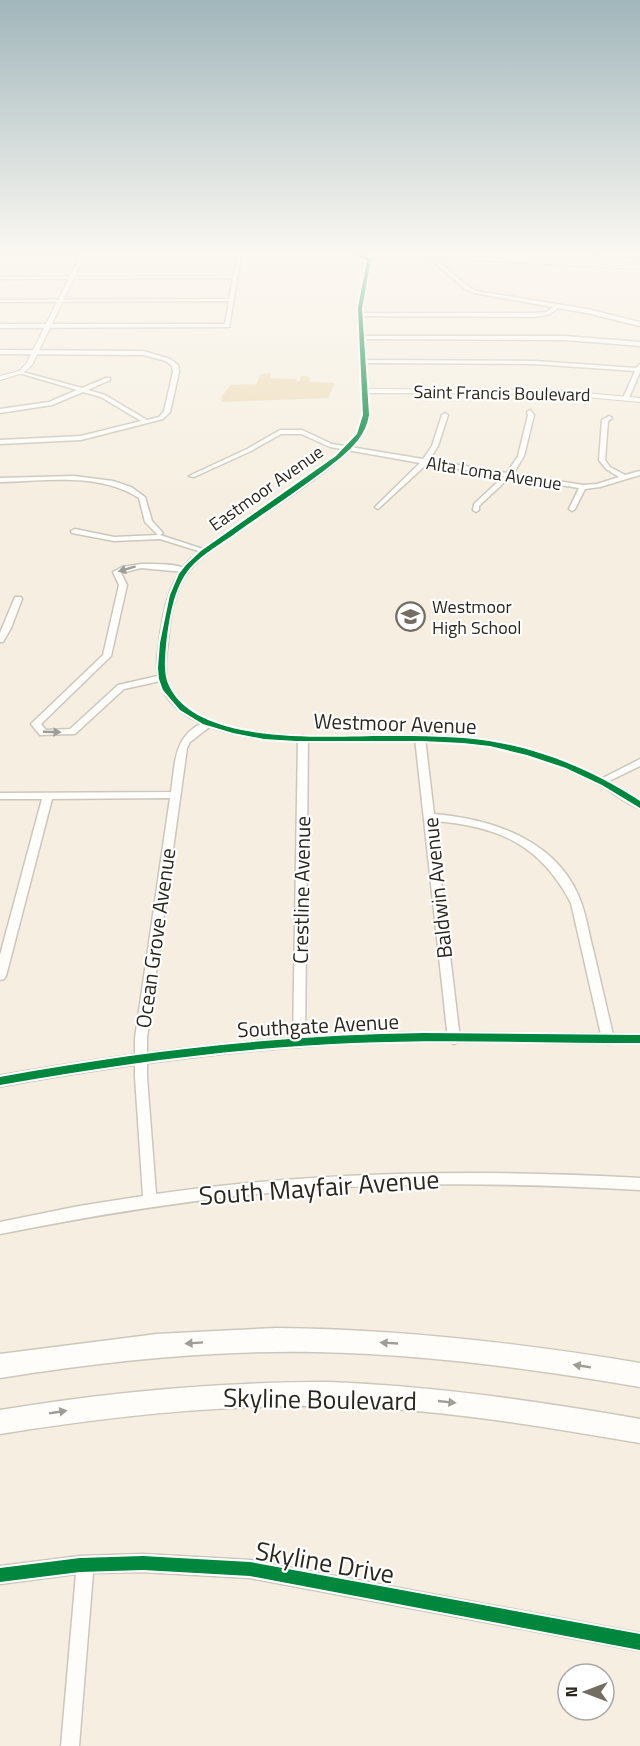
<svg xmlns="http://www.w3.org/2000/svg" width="640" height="1746" font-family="'Titillium Web',sans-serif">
	<rect width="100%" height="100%" fill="#f6efe1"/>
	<polygon fill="#eddcb9" points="271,373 270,378 297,379 296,381 300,381 301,376 310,377 309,382 335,383 328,398 221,402 222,396 231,385 256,384 261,374"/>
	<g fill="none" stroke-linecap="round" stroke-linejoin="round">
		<defs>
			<g id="minor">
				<polygon points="429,254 469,287 477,291 587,309 640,322 640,326 587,313 558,308 550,314 534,317 359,316 361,313 534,313 547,312 553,307 474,293 465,289 427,256"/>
				<polygon points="0,255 82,255 84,256 82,257 0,257"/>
				<polygon points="239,255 241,256 229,327 0,328 0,324 225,324 229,301 0,302 0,300 229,299 233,278 0,279 0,277 233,276 237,256"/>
				<polygon points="362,336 565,336 640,342 640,346 565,340 360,339"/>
				<polygon points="0,350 143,351 170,359 178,365 179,372 170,412 163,419 81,440 0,444 0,440 81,436 141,421 101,397 83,392 52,405 0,413 0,409 49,402 77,390 19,373 19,371 82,388 106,378 110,378 110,380 88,390 105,395 147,420 159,417 164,411 173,372 172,366 166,361 143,355 0,354"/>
				<polygon points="363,360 535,361 636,368 640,364 640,372 629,398 626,400 623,398 635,371 535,364 361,363 360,362"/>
				<polygon points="530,410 534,415 524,456 513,474 583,485 597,484 619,477 606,469 599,460 602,420 609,416 612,418 608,421 605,460 610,467 625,475 640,471 640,475 600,487 585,489 575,509 572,511 569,509 579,488 510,477 479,506 479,510 476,512 473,510 474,504 504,476 427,464 378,509 375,507 376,506 420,463 330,447 301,434 281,434 251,451 194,477 189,476 247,449 280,430 302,430 332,444 423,459 432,446 442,415 445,413 448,415 438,446 429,460 507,473 518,456 528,415 527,412"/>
				<path d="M74 476 113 481 131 487 145 497 152 521 163 533 160 535 209 551 205 553 160 539 114 541 72 533 71 531 75 529 114 537 158 535 145 522 139 498C99 472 46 481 0 482V478Z"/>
				<path d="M141 564C156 564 176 563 188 570L184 572 141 568 121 573 127 585 111 656 41 724 46 730 70 729 118 685 162 675 166 678 165 680 124 689 75 734 40 735 31 724 33 722 103 655 119 585 113 572 122 567Z"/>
				<polygon points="15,597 21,597 22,599 11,628 3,642 0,642 0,633"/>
				<path d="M209 720 214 723 212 725 190 742 187 748 147 1038V1077L156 1194C318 1171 477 1169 640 1178V1190C533 1184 425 1181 318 1189 210 1196 106 1213 0 1234V1222L79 1206 143 1196 135 1077V1038L170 798 52 799 6 976 4 979 0 980V955L42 799H0V793L171 792C176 759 173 734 209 720Z"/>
				<polygon points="303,735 308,738 305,1042 303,1045 299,1047 295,1045 293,1042 298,738"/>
				<path d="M420 735 425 738 434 814C493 819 561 841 582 905 587 919 589 935 593 949 600 979 607 1009 614 1039L612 1042 608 1044 604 1042 602 1039 571 903C540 844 498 826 434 821L460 1039 458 1042 454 1044 450 1042 448 1039 415 738Z"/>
				<polygon points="640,759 640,766 605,783 602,784 597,781"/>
				<polygon points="143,1554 250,1560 640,1633 640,1651 250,1578 143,1572 93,1573 79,1746 61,1746 76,1574 0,1584 0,1566 80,1556"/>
			</g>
			<g id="tertiary">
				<path d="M83 250H88L85 254H352L345 250H352L361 254 480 253 482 256 474 257 529 259 522 258 524 255 546 260 640 265V269L472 260 469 258 471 257H368L372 259 363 308 368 389 553 390 640 398V402L553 394 368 393C370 422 368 432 347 453 313 484 271 509 233 535 219 546 203 555 191 569 174 588 170 621 168 646 166 658 164 674 170 686 200 747 329 735 386 735 420 735 455 735 489 741 544 750 594 770 640 800V809C626 805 614 793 601 786 566 767 529 754 490 747 455 741 418 741 382 741 324 742 186 752 160 685 156 674 156 661 158 649 161 621 166 587 185 564 198 550 216 540 232 529 266 505 302 482 336 456 349 444 360 433 363 415L357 308 366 260 360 257 84 258 32 365 23 373 0 380V376L19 371 26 364Z"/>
				<path d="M424 1032 640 1034V1044C544 1044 448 1040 353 1044 234 1050 117 1066 0 1087V1075C141 1050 281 1034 424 1032Z"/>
			</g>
			<g id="primary">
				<path d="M276 1328C399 1329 519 1343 640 1363V1387C533 1369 425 1354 316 1352 210 1350 105 1361 0 1378V1354L157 1334Z"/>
				<path d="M328 1382C433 1386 536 1401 640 1419V1443C552 1428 464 1413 375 1408 249 1401 124 1414 0 1434V1410C109 1392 217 1382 328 1382Z"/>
			</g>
			<g id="motorway">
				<polygon points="171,250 179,250 176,255 159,258 155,256"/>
				<polygon points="231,250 243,250 243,256 236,258 236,253"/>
				<polygon points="532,250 640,253 640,257 529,254 528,252"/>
			</g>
		</defs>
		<use href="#minor" stroke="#ccc7bc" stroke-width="3"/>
		<use href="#tertiary" stroke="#ccc7bc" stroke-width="2"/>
		<use href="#primary" stroke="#ccc7bc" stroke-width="3"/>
		<use href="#motorway" stroke="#ccc7bc" stroke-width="2"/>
		<use href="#minor" fill="#fefdfa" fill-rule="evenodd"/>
		<use href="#tertiary" fill="#fefdfa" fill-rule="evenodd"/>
		<use href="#primary" fill="#fefdfa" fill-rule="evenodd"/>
		<use href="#motorway" fill="#fefdfa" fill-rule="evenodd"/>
		<defs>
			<polyline id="motorway-bridge" points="456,250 621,261"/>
		</defs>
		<use href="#motorway-bridge" stroke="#ccc7bc" stroke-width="10" stroke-linecap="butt"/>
		<use href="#motorway-bridge" stroke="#fefdfa" stroke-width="9"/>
		<defs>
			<g id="cycleway">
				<path d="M346 250H351L371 259 362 308 369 415C366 434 354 446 340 458 307 485 271 508 237 532 221 544 203 553 190 568 173 588 169 620 166 645 165 658 163 674 169 686 198 747 329 736 385 736 420 736 455 736 489 741 544 750 594 771 640 801V808L602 785 566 768 527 755 490 746 463 743 422 741H296L264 739 233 733 203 724 180 710 163 690 159 679 158 668 160 643 170 595 179 574 186 565 201 551 336 456 357 434 363 415 358 308 367 260Z"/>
				<path d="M424 1033 640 1035V1043C544 1043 448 1039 353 1043 234 1048 117 1064 0 1085V1077C141 1051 281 1035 424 1033Z"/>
				<polygon points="143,1556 250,1562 640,1634 640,1650 250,1576 143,1570 80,1572 0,1582 0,1568 80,1558"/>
			</g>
		</defs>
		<use href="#cycleway" stroke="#fff" stroke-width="4"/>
		<use href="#cycleway" fill="#00873e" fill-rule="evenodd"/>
	</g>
	<defs><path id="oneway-solid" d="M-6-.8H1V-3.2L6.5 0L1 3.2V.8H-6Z" transform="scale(1.5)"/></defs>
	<g fill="#a09d97">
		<use href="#oneway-solid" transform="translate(127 569) rotate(163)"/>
		<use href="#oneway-solid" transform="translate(52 732) rotate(2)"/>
		<use href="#oneway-solid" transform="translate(194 1343) rotate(176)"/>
		<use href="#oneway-solid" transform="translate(389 1343) rotate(-177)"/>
		<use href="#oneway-solid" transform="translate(582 1366) rotate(-171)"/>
		<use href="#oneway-solid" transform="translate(447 1402) rotate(6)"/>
		<use href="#oneway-solid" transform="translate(58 1412) rotate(-9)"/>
	</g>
	<linearGradient id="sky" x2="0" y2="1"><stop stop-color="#a1b6bb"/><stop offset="0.51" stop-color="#fbf8f2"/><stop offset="1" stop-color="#fbf8f2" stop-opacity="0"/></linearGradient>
	<rect width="640" height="494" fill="url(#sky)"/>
	<defs>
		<symbol id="school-ring" viewBox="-11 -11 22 22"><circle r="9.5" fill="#fff" stroke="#736d62" stroke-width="1.5"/><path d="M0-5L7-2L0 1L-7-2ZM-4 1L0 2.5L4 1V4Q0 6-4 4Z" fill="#736d62"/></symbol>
	</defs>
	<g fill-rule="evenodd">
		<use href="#school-ring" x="394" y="600" width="33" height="33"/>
	</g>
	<g text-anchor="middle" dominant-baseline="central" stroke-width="4.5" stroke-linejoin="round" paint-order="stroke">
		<g font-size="18" fill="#2c271e" stroke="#fff">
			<text transform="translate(502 393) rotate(1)">Saint Francis Boulevard</text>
			<text transform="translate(494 473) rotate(9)">Alta Loma Avenue</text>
			<text transform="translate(266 488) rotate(-35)">Eastmoor Avenue</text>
		</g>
		<g font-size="18" fill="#2c271e" stroke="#fff" text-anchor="start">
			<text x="432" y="606">Westmoor<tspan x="432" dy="21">High School</tspan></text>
		</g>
		<g font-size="21" fill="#2c271e" stroke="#fff">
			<text transform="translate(395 723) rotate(2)">Westmoor Avenue</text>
			<text transform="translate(437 888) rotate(-96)">Baldwin Avenue</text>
			<text transform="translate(301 890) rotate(-89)">Crestline Avenue</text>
			<text transform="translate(155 938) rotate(-82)">Ocean Grove Avenue</text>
			<text transform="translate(318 1025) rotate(-3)">Southgate Avenue</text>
		</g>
		<g font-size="26" fill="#2c271e" stroke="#fff">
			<text transform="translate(319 1187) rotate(-4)">South Mayfair Avenue</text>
			<text transform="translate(320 1399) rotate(1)">Skyline Boulevard</text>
			<text transform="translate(325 1562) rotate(10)">Skyline Drive</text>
		</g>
	</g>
	<g transform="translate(586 1692) rotate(270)"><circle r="28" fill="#ffffff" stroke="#aba9a5" stroke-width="1.5"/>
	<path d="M0-4.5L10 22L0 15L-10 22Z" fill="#736d62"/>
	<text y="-9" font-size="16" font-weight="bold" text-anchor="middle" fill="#2c271e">N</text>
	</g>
</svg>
